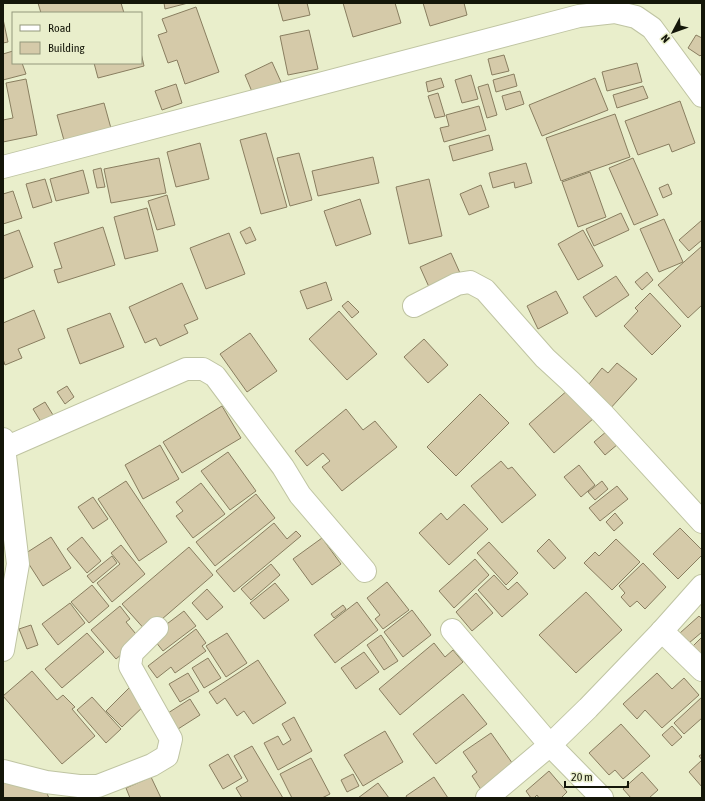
<svg xmlns="http://www.w3.org/2000/svg" width="705" height="801" font-family="'Asap Condensed',sans-serif">
	<rect width="100%" height="100%" fill="#e9eecb"/>
	<g fill="#d5caa9" stroke="#897e60">
		<polygon points="38,3 121,3 124,13 41,13"/>
		<polygon points="164,3 188,3 165,9"/>
		<polygon points="278,3 307,3 310,15 283,21"/>
		<polygon points="343,3 395,3 401,23 353,37"/>
		<polygon points="423,3 464,3 467,15 430,26"/>
		<polygon points="196,7 219,72 185,84 177,60 168,63 158,35 167,32 162,19"/>
		<polygon points="3,19 8,42 3,43"/>
		<polygon points="309,30 318,69 288,75 280,36"/>
		<polygon points="696,35 702,38 702,54 700,56 688,48"/>
		<polygon points="13,51 13,63 22,63 26,74 3,80 3,54"/>
		<polygon points="141,53 144,66 98,78 94,63 141,63"/>
		<polygon points="504,55 509,71 492,75 488,59"/>
		<polygon points="272,62 281,82 253,94 245,75"/>
		<polygon points="637,63 642,82 607,91 602,72"/>
		<polygon points="514,74 517,86 496,92 493,80"/>
		<polygon points="471,75 478,99 462,103 455,80"/>
		<polygon points="441,78 444,87 428,92 426,82"/>
		<polygon points="595,78 608,110 542,136 529,105"/>
		<polygon points="26,79 37,135 3,142 3,120 13,118 6,83"/>
		<polygon points="176,84 182,103 162,110 155,91"/>
		<polygon points="488,84 497,115 487,118 478,87"/>
		<polygon points="643,86 648,98 617,108 613,95"/>
		<polygon points="520,91 524,104 506,110 502,96"/>
		<polygon points="438,93 445,116 435,118 428,96"/>
		<polygon points="680,101 695,143 672,152 669,144 638,155 625,121"/>
		<polygon points="104,103 112,132 65,144 57,115"/>
		<polygon points="479,106 486,130 444,142 440,128 449,126 446,115"/>
		<polygon points="615,114 630,157 561,181 546,138"/>
		<polygon points="266,133 287,207 261,214 240,140"/>
		<polygon points="489,135 493,150 453,161 449,146"/>
		<polygon points="200,143 209,179 176,187 167,152"/>
		<polygon points="299,153 312,200 290,206 277,158"/>
		<polygon points="373,157 379,183 318,196 312,171"/>
		<polygon points="159,158 166,193 111,203 104,169"/>
		<polygon points="633,158 658,215 634,225 609,168"/>
		<polygon points="526,163 532,183 515,188 514,182 493,188 489,173"/>
		<polygon points="101,168 105,187 97,188 93,170"/>
		<polygon points="83,170 89,193 56,201 50,179"/>
		<polygon points="590,172 606,217 578,227 562,182"/>
		<polygon points="45,179 52,202 33,208 26,184"/>
		<polygon points="429,179 442,236 409,244 396,187"/>
		<polygon points="668,184 672,194 663,198 659,188"/>
		<polygon points="481,185 489,207 469,215 460,194"/>
		<polygon points="13,191 22,218 3,224 3,194"/>
		<polygon points="167,195 175,225 157,230 148,201"/>
		<polygon points="360,199 371,234 336,246 324,211"/>
		<polygon points="147,208 158,251 125,259 114,217"/>
		<polygon points="621,213 629,230 594,246 586,229"/>
		<polygon points="664,219 683,262 659,272 640,229"/>
		<polygon points="702,220 702,240 689,251 679,240"/>
		<polygon points="103,227 115,265 58,283 54,270 62,268 54,243"/>
		<polygon points="250,227 256,240 246,244 240,232"/>
		<polygon points="19,230 33,267 3,279 3,236"/>
		<polygon points="583,230 603,266 578,280 558,244"/>
		<polygon points="229,233 245,274 206,289 190,248"/>
		<polygon points="702,246 702,305 688,318 658,285"/>
		<polygon points="451,253 460,273 429,287 420,267"/>
		<polygon points="647,272 653,280 642,290 635,282"/>
		<polygon points="616,276 629,295 596,317 583,297"/>
		<polygon points="326,282 332,300 307,309 300,291"/>
		<polygon points="182,283 198,319 184,325 188,333 160,346 156,338 145,343 129,307"/>
		<polygon points="556,291 568,313 538,329 527,306"/>
		<polygon points="650,293 681,326 652,355 624,326 638,311 635,308"/>
		<polygon points="348,301 359,312 352,318 342,306"/>
		<polygon points="34,310 45,338 18,349 22,358 5,365 3,359 3,323"/>
		<polygon points="339,311 377,354 347,380 309,339"/>
		<polygon points="110,313 124,347 80,364 67,329"/>
		<polygon points="250,333 277,371 247,392 220,354"/>
		<polygon points="424,339 448,365 428,383 404,357"/>
		<polygon points="617,363 637,379 609,410 585,389 602,368 608,373"/>
		<polygon points="67,386 74,397 65,404 57,392"/>
		<polygon points="569,389 594,418 554,453 529,424"/>
		<polygon points="480,394 509,423 456,476 427,447"/>
		<polygon points="45,402 53,415 41,422 33,409"/>
		<polygon points="222,406 241,438 182,473 163,442"/>
		<polygon points="346,409 363,430 375,421 397,447 342,491 322,467 330,461 323,453 307,466 295,451"/>
		<polygon points="607,431 618,444 605,455 594,442"/>
		<polygon points="160,445 179,479 143,499 125,465"/>
		<polygon points="228,452 256,491 230,510 201,471"/>
		<polygon points="501,461 508,469 512,467 536,495 502,523 471,486"/>
		<polygon points="579,465 595,485 581,497 564,477"/>
		<polygon points="126,481 167,542 139,561 98,499"/>
		<polygon points="602,481 608,489 595,500 588,492"/>
		<polygon points="201,483 225,514 193,538 176,516 183,511 176,502"/>
		<polygon points="617,486 628,499 600,521 589,508"/>
		<polygon points="256,494 275,518 215,566 196,542"/>
		<polygon points="93,497 108,519 93,529 78,507"/>
		<polygon points="464,504 488,529 449,565 419,533 441,513 447,520"/>
		<polygon points="615,513 623,523 614,531 606,522"/>
		<polygon points="274,523 287,539 296,531 301,536 234,592 216,571"/>
		<polygon points="680,528 702,550 702,555 678,579 653,554"/>
		<polygon points="51,537 71,568 43,586 23,555"/>
		<polygon points="82,537 101,561 87,573 67,549"/>
		<polygon points="322,538 341,564 312,585 293,559"/>
		<polygon points="549,539 566,558 554,569 537,551"/>
		<polygon points="616,539 640,562 612,590 584,563 595,552 599,556"/>
		<polygon points="489,542 518,573 506,585 477,553"/>
		<polygon points="121,545 145,574 112,602 97,583 120,564 111,553"/>
		<polygon points="189,547 213,575 147,632 122,604"/>
		<polygon points="112,556 117,563 93,583 87,576"/>
		<polygon points="475,559 489,575 454,608 439,591"/>
		<polygon points="643,563 666,587 645,609 637,601 630,607 621,597 625,593 619,586"/>
		<polygon points="271,564 280,575 251,600 241,589"/>
		<polygon points="494,575 508,590 517,582 528,594 502,617 478,590"/>
		<polygon points="387,582 409,610 383,629 375,619 380,615 367,598"/>
		<polygon points="275,583 289,600 264,619 250,603"/>
		<polygon points="92,585 109,606 89,623 71,602"/>
		<polygon points="207,589 223,607 207,620 192,603"/>
		<polygon points="586,592 622,630 576,673 539,635"/>
		<polygon points="476,593 493,613 472,631 456,612"/>
		<polygon points="357,602 378,630 335,663 314,635"/>
		<polygon points="70,603 85,623 58,645 42,624"/>
		<polygon points="343,605 346,609 334,618 331,614"/>
		<polygon points="120,606 130,619 126,622 140,639 116,659 91,630"/>
		<polygon points="412,610 431,635 403,657 384,632"/>
		<polygon points="184,611 196,626 163,651 151,636"/>
		<polygon points="699,616 702,619 702,632 689,643 680,633"/>
		<polygon points="31,625 38,645 27,649 19,629"/>
		<polygon points="196,629 206,643 202,646 206,651 175,673 171,667 157,678 148,666"/>
		<polygon points="87,633 104,652 62,688 45,669"/>
		<polygon points="227,633 247,663 226,677 206,646"/>
		<polygon points="381,635 398,661 384,670 367,645"/>
		<polygon points="702,637 702,655 693,646"/>
		<polygon points="434,643 445,657 453,650 463,662 400,715 379,689"/>
		<polygon points="364,652 379,672 356,689 341,668"/>
		<polygon points="208,658 221,678 204,688 192,668"/>
		<polygon points="258,660 286,703 253,724 244,711 237,716 225,698 217,704 209,692"/>
		<polygon points="32,671 57,700 63,695 75,707 72,709 95,736 62,764 3,696"/>
		<polygon points="188,673 199,691 180,702 169,684"/>
		<polygon points="657,673 672,689 684,678 699,695 662,728 645,710 637,719 623,704"/>
		<polygon points="132,685 148,702 122,727 106,711"/>
		<polygon points="463,694 487,724 436,764 413,734"/>
		<polygon points="92,697 121,729 106,743 77,710"/>
		<polygon points="702,697 702,718 684,734 674,723"/>
		<polygon points="190,699 200,715 178,729 168,713"/>
		<polygon points="294,717 312,751 278,770 264,743 278,736 283,745 291,740 282,724"/>
		<polygon points="621,724 650,756 623,779 615,770 609,775 589,753"/>
		<polygon points="672,726 682,737 672,746 662,735"/>
		<polygon points="385,731 403,762 363,786 344,755"/>
		<polygon points="491,733 515,767 482,791 472,776 477,772 463,752"/>
		<polygon points="252,746 283,798 242,798 236,788 248,781 234,756"/>
		<polygon points="228,754 242,778 223,789 209,765"/>
		<polygon points="702,754 702,787 689,772 702,760 699,756"/>
		<polygon points="311,758 330,794 322,798 292,798 280,774"/>
		<polygon points="549,771 567,792 561,798 539,798 537,795 534,798 531,798 526,791"/>
		<polygon points="642,772 658,790 649,798 631,798 623,789"/>
		<polygon points="353,774 359,786 347,792 341,780"/>
		<polygon points="151,777 161,798 130,798 126,788"/>
		<polygon points="434,777 448,798 407,798 406,796"/>
		<polygon points="3,778 43,785 49,798 3,798"/>
		<polygon points="378,783 389,798 358,798"/>
	</g>
	<g fill="none" stroke-linecap="round" stroke-linejoin="round">
		<defs>
			<g id="minor">
				<polyline points="3,167 579,16 615,12 636,17 652,28 702,96"/>
				<polyline points="414,306 457,284 470,282 485,290 545,358 570,381 603,414 702,522"/>
				<polyline points="3,439 18,564 3,650"/>
				<polyline points="3,449 186,369 203,369 215,376 283,467 300,495 365,571"/>
				<polyline points="452,630 550,745 602,798"/>
				<polyline points="662,631 702,670"/>
				<polyline points="3,771 46,782 79,786 98,786 152,765 167,756 171,739 130,666 132,653 157,628"/>
				<polyline points="487,798 550,745 588,708 662,631 702,586"/>
			</g>
		</defs>
		<use href="#minor" stroke="#bfc4a2" stroke-width="24"/>
		<use href="#minor" stroke="#fff" stroke-width="22"/>
	</g>
	<rect width="705" height="801" fill="none" stroke="#141609" stroke-width="8"/>
	<rect x="12" y="12" width="130" height="52" fill="#e9eecb" stroke="#94987d"/>
	<rect x="20" y="25" width="20" height="6" fill="#ffffff" stroke="#94987d"/>
	<text x="48" y="32" font-size="12" fill="#141609">Road</text>
	<rect x="20" y="42" width="20" height="12" fill="#d5caa9" stroke="#94987d"/>
	<text x="48" y="52" font-size="12" fill="#141609">Building</text>
	<g transform="translate(673 32) rotate(229)" stroke="#e9eecb" stroke-width="3" paint-order="stroke">
	<path d="M0-3L7 15L0 10L-7 15Z" fill="#141609"/>
	<text y="-6" font-size="11" font-weight="bold" text-anchor="middle" fill="#141609">N</text>
	</g>
	<path d="M565 781v6h63v-6" fill="none" stroke="#141609" stroke-width="2"/>
	<text x="571" y="781" font-size="12" fill="#141609" stroke="#e9eecb" stroke-width="3" paint-order="stroke">20 m</text>
</svg>
